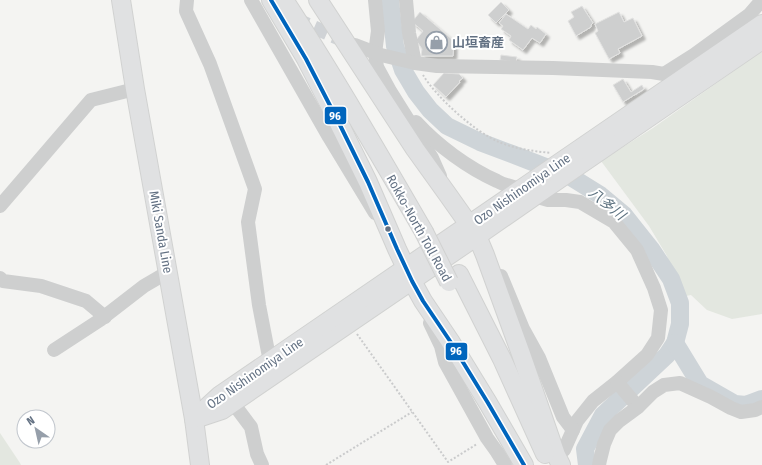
<svg xmlns="http://www.w3.org/2000/svg" width="762" height="465" font-family="'Fira Sans Condensed','Noto Sans JP',sans-serif">
	<defs>
		<filter id="shadow"><feDropShadow dx="3.5" dy="3.5" stdDeviation="1" flood-color="#0004"/></filter>
	</defs>
	<rect width="100%" height="100%" fill="#f4f4f2"/>
	<g fill="#e3e7e0">
		<polygon points="762,51 762,314 732,319 707,310 691,295 676,298 667,256 649,226 601,161 653,128"/>
		<polygon points="0,433 20,463 21,465 0,465"/>
	</g>
	<g fill="none" stroke-linecap="round" stroke-linejoin="round">
		<g stroke="#ced4d8" stroke-width="18">
			<polyline points="390,0 395,46 403,70 416,92 430,110 447,126 480,142 512,154 571,177 600,195 624,215 651,249 671,279 680,303 680,324 675,343 667,355 603,415 585,449 587,465"/>
			<polyline points="675,343 700,384 735,404 746,405 762,399"/>
		</g>
	</g>
	<g fill="#cecfcf" stroke="#e3e3e2" filter="url(#shadow)">
		<polygon points="501,2 509,10 496,23 488,15"/>
		<polygon points="582,6 593,23 591,25 591,27 576,36 568,21 574,17 571,12"/>
		<polygon points="420,12 454,41 453,56 421,56 422,49 416,40 423,31 412,22"/>
		<polygon points="619,12 624,22 633,18 642,36 618,49 620,53 609,59 595,33 598,31 595,24"/>
		<polygon points="506,14 528,29 531,25 536,29 537,27 546,34 540,43 532,38 523,50 509,40 511,36 501,29 503,26 499,23"/>
		<polygon points="501,55 517,57 516,62 500,60"/>
		<polygon points="444,73 459,74 463,78 459,81 460,82 446,97 433,85"/>
		<polygon points="623,79 631,92 642,85 644,89 623,102 613,85"/>
	</g>
	<g fill="none" stroke-linecap="round" stroke-linejoin="round">
		<polyline stroke="#d0d3d6" stroke-width="14" stroke-dasharray="14 7" stroke-linecap="butt" points="295,19 347,42"/>
		<defs>
			<g id="major">
				<polyline points="121,0 135,89 194,419 200,465"/>
				<polyline points="271,0 306,59 338,121 368,182 397,249 412,281 423,301 450,341 488,403 524,465"/>
				<polyline points="318,0 415,149 448,195 477,236 485,255 521,354 556,455 561,465"/>
				<path d="M288 6C336 80 380 156 424 232"/>
				<polyline points="459,274 502,359 545,454"/>
				<polyline points="201,417 222,410 477,236 575,168 762,40"/>
				<polyline points="194,419 219,396 762,24"/>
			</g>
		</defs>
		<use href="#major" stroke="#d1d2d1" stroke-width="20"/>
		<g stroke="#cacbcc" stroke-width="2" stroke-dasharray="2 2" stroke-linecap="butt">
			<path d="M423 75C437 98 475 132 499 142 515 149 533 151 551 153"/>
			<polyline points="357,334 448,462 477,444"/>
			<polyline points="326,465 412,412"/>
		</g>
		<g stroke="#cecfcf" stroke-width="14">
			<polyline points="187,0 186,11 210,64 255,189 248,222 259,305 270,362"/>
			<polyline points="251,0 329,137 375,213"/>
			<polyline points="375,0 378,31 375,53 377,67 390,91 432,158 440,176"/>
			<polyline points="406,0 409,33 415,63"/>
			<polyline points="355,45 381,55 415,63 437,66 553,68 652,72 664,74 682,78"/>
			<polyline points="664,74 694,55 749,15 762,0"/>
			<path d="M416 122C438 146 468 168 497 181 504 185 513 187 521 189"/>
			<polyline points="534,196 548,200 566,200 580,202 614,222 637,250 654,288 661,310 658,338 647,355 617,382 593,401 577,421 564,450"/>
			<polyline points="0,206 91,100 135,89"/>
			<polyline points="501,276 523,329 539,358 563,417 573,430"/>
			<polyline points="0,278 3,281 41,286 86,301 105,317"/>
			<polyline points="430,323 441,346 445,362 487,438 497,452 505,465"/>
			<polyline points="54,350 100,320 144,286 168,272"/>
			<polyline points="617,382 638,407"/>
			<polyline points="233,403 251,427 257,454 262,465"/>
			<polyline points="599,465 600,460 604,444 610,430 619,421 638,407 653,392 664,385 680,383 711,397 731,408 741,412 755,410 762,407"/>
		</g>
		<use href="#major" stroke="#e0e1e2" stroke-width="18"/>
		<defs>
			<polyline id="major-bridge" points="424,232 449,282"/>
		</defs>
		<use href="#major-bridge" stroke="#d1d2d1" stroke-width="20" stroke-linecap="butt"/>
		<use href="#major-bridge" stroke="#e0e1e2" stroke-width="18"/>
		<defs>
			<polyline id="bus-1" points="271,0 306,59 338,121 368,182 397,249 412,281 423,301 450,341 488,403 524,465"/>
		</defs>
		<use href="#bus-1" stroke="#fff" stroke-width="7"/>
		<use href="#bus-1" stroke="#0065bd" stroke-width="4"/>
	</g>
	<defs>
		<symbol id="shop-ring" viewBox="-11 -11 22 22"><circle r="9.5" fill="#fff" stroke="#969faa" stroke-width="1.5"/><path d="M-5-2.5h2.3a2.7 3.5 0 0 1 5.4 0H5L5.5 6h-11ZM-1.5-2.5h3a1.5 2.3 0 0 0-3 0Z" fill="#969faa"/></symbol>
	</defs>
	<g fill-rule="evenodd">
		<use href="#shop-ring" x="424" y="30" width="25" height="25"/>
	</g>
	<circle fill="#637183" stroke="#fff" stroke-width="1.5" cx="388" cy="229" r="3.5"/>
	<g text-anchor="middle" dominant-baseline="central" stroke-width="4" stroke-linejoin="round" paint-order="stroke">
		<g font-size="13" font-weight="bold" fill="#637183" stroke="#fff" text-anchor="start">
			<text x="452" y="42">山垣畜産</text>
		</g>
		<g font-size="13" fill="#637183" stroke="#fff">
			<text transform="translate(522 189) rotate(-35)">Ozo Nishinomiya Line</text>
			<text transform="translate(419 228) rotate(61)">Rokko-North Toll Road</text>
			<text transform="translate(161 232) rotate(80)">Miki Sanda Line</text>
			<text transform="translate(255 373) rotate(-35)">Ozo Nishinomiya Line</text>
		</g>
		<g font-size="14" font-style="italic" fill="#5e7381" stroke="#fff">
			<text transform="translate(607 204) rotate(39)">八多川</text>
		</g>
	</g>
	<g stroke="#fff" stroke-width="1.5">
		<rect x="324" y="106" width="23" height="19" rx="4" fill="#0065bd"/>
		<rect x="445" y="342" width="23" height="19" rx="4" fill="#0065bd"/>
	</g>
	<g font-size="11" text-anchor="middle" font-weight="bold" fill="#fff">
		<text x="335" y="120">96</text>
		<text x="456" y="355">96</text>
	</g>
	<g transform="translate(36 429) rotate(326)"><circle r="19" fill="#ffffff" stroke="#c1c6cd"/>
	<path d="M0-3L7 15L0 10L-7 15Z" fill="#969faa"/>
	<text y="-6" font-size="11" font-weight="bold" text-anchor="middle" fill="#637183">N</text>
	</g>
</svg>
